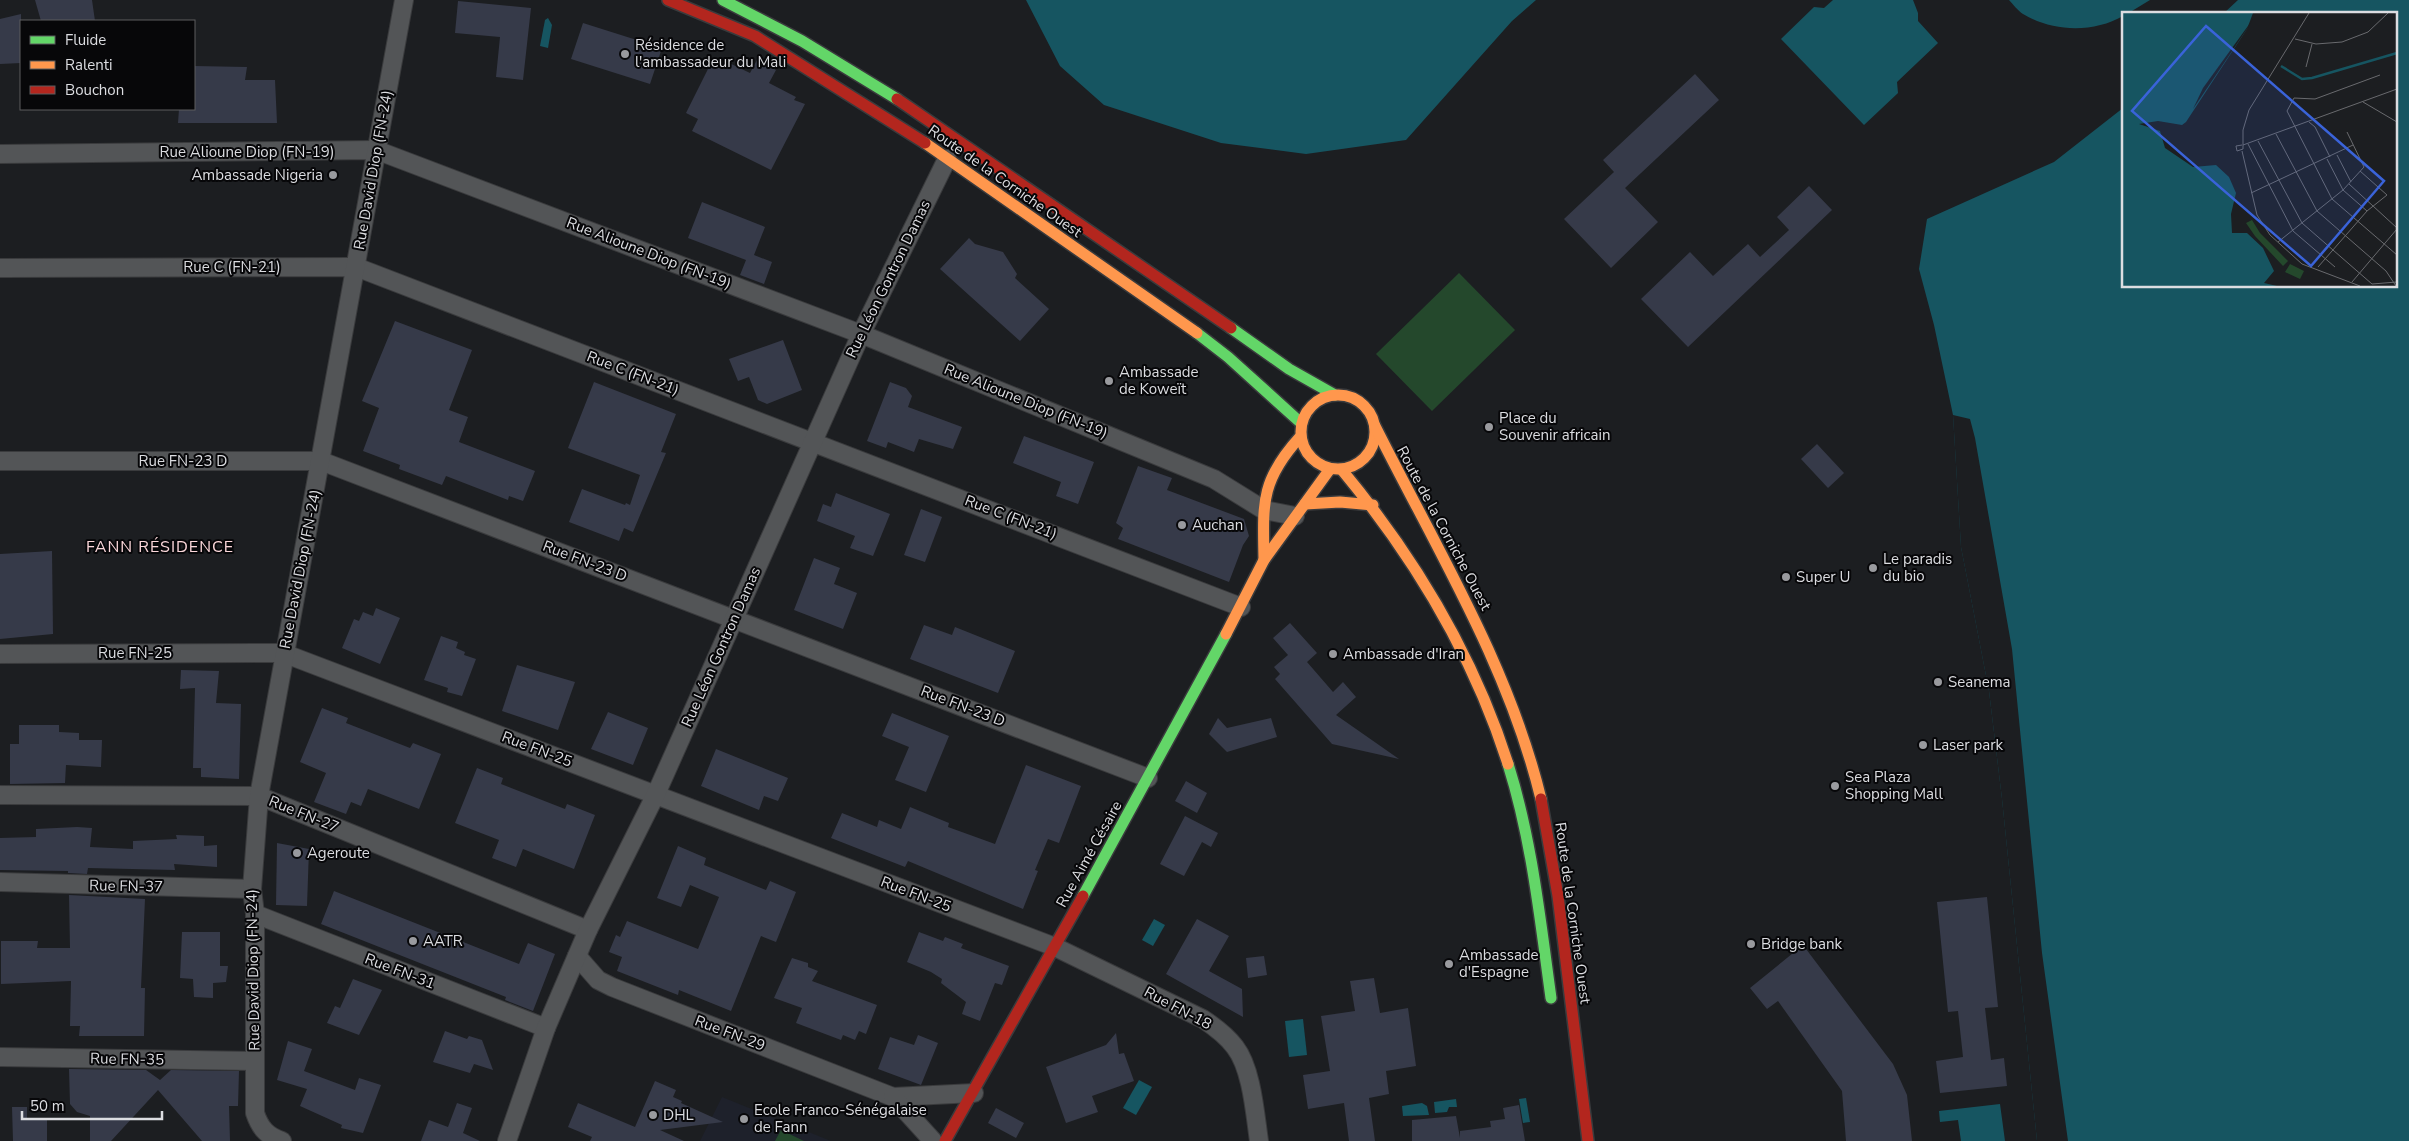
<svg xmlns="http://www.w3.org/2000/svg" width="2409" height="1141" font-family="'Nunito Sans',sans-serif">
	<rect width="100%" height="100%" fill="#1c1e21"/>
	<polygon fill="#1e212b" points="722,1097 831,1141 700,1141"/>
	<g fill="#24482c">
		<polygon points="1459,273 1515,330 1432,411 1376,354"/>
		<polygon points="781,1130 804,1141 775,1141"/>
	</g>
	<g fill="#165561">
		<polygon points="1026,0 1536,0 1512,21 1406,140 1306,154 1221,143 1104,105 1060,66"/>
		<polygon points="1833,0 1913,0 1918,13 1918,21 1938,43 1897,82 1898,93 1864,125 1781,39 1814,7 1824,8"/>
		<path d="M2009 0H2150L2127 14H2123V16C2094 33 2052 32 2023 14 2018 11 2013 4 2009 0Z"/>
		<polygon points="2238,0 2409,0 2409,1141 2037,1141 2002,799 1989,691 1961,547 1953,415 1934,325 1919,269 1927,219 2054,162 2123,108 2123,286 2395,286 2395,14 2223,14"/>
		<polygon points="548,18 552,25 548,48 540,46 545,20"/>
		<polygon points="1154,919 1165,925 1153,946 1142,940"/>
		<polygon points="1303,1019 1307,1055 1289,1057 1285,1021"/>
		<polygon points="1139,1080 1152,1087 1136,1115 1123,1108"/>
		<polygon points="1526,1098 1530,1122 1523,1123 1519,1099"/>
		<polygon points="1456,1099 1457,1107 1449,1107 1447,1112 1435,1113 1434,1102"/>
		<polygon points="1422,1103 1427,1106 1429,1115 1403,1116 1402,1106"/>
		<polygon points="2000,1104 2005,1141 1961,1141 1958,1120 1940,1122 1939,1111"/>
	</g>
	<polygon fill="#1c1e21" points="1953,415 1970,419 1975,438 2012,649 2042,953 2068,1141 2037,1141 2002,799 1989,691 1961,547"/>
	<g fill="#363a49">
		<polygon points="35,0 92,0 95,21 41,21"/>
		<polygon points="458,1 531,8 523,80 496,77 500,37 455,33"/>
		<polygon points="21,14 21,63 0,64 0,19"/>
		<polygon points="583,23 662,48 650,84 571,59"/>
		<polygon points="713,59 723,64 725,61 750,73 757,60 776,70 769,83 796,97 794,100 805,104 771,170 692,131 698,119 686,113"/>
		<polygon points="194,66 247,67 245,80 275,80 277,123 178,123 179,109 194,109"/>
		<polygon points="1695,74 1719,100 1625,188 1658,222 1611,268 1564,219 1614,172 1603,160"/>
		<polygon points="1809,186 1832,210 1688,347 1641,299 1690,252 1713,276 1748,244 1760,257 1789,230 1777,217"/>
		<polygon points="702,202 765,227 754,255 772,262 764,284 740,275 746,260 688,238"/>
		<polygon points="969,238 975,244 1003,252 1017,274 1015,278 1049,309 1020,341 940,269"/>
		<polygon points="395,321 472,350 449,410 468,417 459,442 535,471 523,501 509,496 508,500 446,476 442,485 399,469 400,465 363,451 379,408 362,401"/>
		<polygon points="783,340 802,390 767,404 758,400 749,377 738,381 729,359"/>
		<polygon points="594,382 676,414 661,452 666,453 633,532 624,528 619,541 569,522 582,489 625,505 626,503 630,505 640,475 568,448"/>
		<polygon points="890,382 906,388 912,396 908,407 962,427 953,449 919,439 914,452 888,442 886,448 867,441"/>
		<polygon points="1024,436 1094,462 1078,504 1056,496 1061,482 1013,463"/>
		<polygon points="1817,444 1844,473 1828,488 1801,459"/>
		<polygon points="1138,466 1172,478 1167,490 1244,519 1249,536 1243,545 1229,582 1118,539 1123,528 1116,523"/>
		<polygon points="836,493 890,514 873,556 850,548 855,536 817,521 823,504 831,507"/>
		<polygon points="921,509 942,517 925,562 904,555"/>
		<polygon points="52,551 53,634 0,639 0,554"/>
		<polygon points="814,558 840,568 834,584 857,593 843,629 794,610"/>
		<polygon points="376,608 400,618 380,664 342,648 354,619 359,621 363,612 373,616"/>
		<polygon points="1290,623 1317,653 1307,662 1333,692 1343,682 1356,697 1336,715 1399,759 1332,744 1275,679 1280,674 1274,667 1288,655 1273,638"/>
		<polygon points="924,625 952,635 955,627 1015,651 998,693 910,659"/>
		<polygon points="441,636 458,642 456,648 465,652 464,655 476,659 462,696 447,692 448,688 424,680"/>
		<polygon points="517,665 575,682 558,730 502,711"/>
		<polygon points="181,670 219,671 216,703 241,704 239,779 201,777 201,768 193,768 195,688 180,689"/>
		<polygon points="322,708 348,718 346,723 410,748 413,743 441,754 419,809 368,789 361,806 351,802 346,814 314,802 326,773 300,762"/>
		<polygon points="608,712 648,728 633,765 591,749"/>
		<polygon points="892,713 949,736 926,792 895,780 909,747 882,736"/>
		<polygon points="1218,718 1227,728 1271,718 1277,737 1227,752 1209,734"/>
		<polygon points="19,725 59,725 59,732 79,733 79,740 102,740 101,767 66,765 65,783 10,784 10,744 19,744"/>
		<polygon points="716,749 788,778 778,801 764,796 759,810 701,786"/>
		<polygon points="1026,765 1081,786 1059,843 1048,839 1035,870 1038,871 1023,909 908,861 905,867 831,838 842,813 877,827 879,820 901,829 910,807 949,823 948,827 995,844"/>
		<polygon points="477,768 503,778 501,784 565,809 567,804 595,815 574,869 523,849 516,867 492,858 499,840 455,823"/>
		<polygon points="1186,781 1207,793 1197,813 1175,801"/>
		<polygon points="1185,816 1218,833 1211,847 1202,842 1184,876 1160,864"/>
		<polygon points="77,827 92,828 90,847 133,849 133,841 177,839 176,835 204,836 204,846 217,845 217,867 174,864 175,870 88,868 87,874 68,873 68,871 0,870 0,838 36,837 36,829"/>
		<polygon points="277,843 309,849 307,906 276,905"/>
		<polygon points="678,846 706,858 704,865 766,890 770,881 796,892 776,942 761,936 731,1011 679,990 678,995 617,971 622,957 609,952 616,935 620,937 627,921 698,949 719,897 690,885 681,907 657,898"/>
		<polygon points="334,891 519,964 528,943 555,954 533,1011 505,1000 506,997 321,924"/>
		<polygon points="69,895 145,899 141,988 145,988 144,1036 79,1036 80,1026 70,1026 71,981 1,984 1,941 38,941 37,948 70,948"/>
		<polygon points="1987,897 1998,1007 1985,1008 1991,1060 2004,1058 2007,1086 1940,1093 1936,1061 1963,1057 1958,1011 1948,1012 1937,902"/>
		<polygon points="1197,919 1229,936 1209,971 1242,989 1243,1017 1166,974"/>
		<polygon points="182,932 220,932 220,966 228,966 226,982 213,983 213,998 194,997 193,979 180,978"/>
		<polygon points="919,932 943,941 945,937 963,944 961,948 1009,966 1002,985 995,983 980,1021 962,1014 966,1002 941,983 942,979 931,972 907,962"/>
		<polygon points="1803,945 1893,1064 1907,1095 1912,1141 1846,1141 1842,1091 1778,1001 1767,1009 1750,988"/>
		<polygon points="1264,956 1267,975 1248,978 1246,958"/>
		<polygon points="792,958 808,963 808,967 818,971 812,981 877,1005 866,1034 859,1031 855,1040 843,1035 841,1040 796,1023 802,1008 774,998"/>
		<polygon points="1374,978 1380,1013 1408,1008 1416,1066 1386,1071 1389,1094 1369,1098 1375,1141 1349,1141 1344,1103 1308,1109 1303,1075 1330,1071 1321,1016 1355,1011 1350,981"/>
		<polygon points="353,979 382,990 359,1035 327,1023 335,1006 340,1008"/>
		<polygon points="445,1031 467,1039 469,1036 482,1040 493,1070 474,1064 470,1073 433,1062"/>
		<polygon points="1116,1033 1119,1054 1124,1053 1134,1081 1092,1096 1098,1112 1066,1123 1046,1067 1106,1045"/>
		<polygon points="918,1035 938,1043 921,1085 878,1069 890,1037 914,1045"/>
		<polygon points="288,1041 312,1049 304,1071 355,1090 359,1078 381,1085 363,1133 341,1128 342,1125 300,1106 307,1089 277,1080"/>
		<polygon points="69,1069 146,1070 160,1080 171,1070 239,1071 238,1106 229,1106 230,1141 202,1141 158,1090 111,1141 90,1141 90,1116 77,1112 70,1104"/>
		<polygon points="655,1081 676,1090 673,1097 682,1101 681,1103 723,1122 660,1130 684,1141 590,1141 592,1137 568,1127 578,1103 635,1127"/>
		<polygon points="457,1103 472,1108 463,1133 480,1141 421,1141 429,1120 448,1127"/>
		<polygon points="1519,1105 1525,1141 1412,1141 1412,1120 1456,1116 1460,1138 1460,1131 1491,1127 1490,1121 1505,1119 1503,1108"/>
		<polygon points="12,1107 27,1107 27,1119 47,1118 47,1141 13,1141"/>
		<polygon points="996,1108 1024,1123 1016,1138 988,1123"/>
	</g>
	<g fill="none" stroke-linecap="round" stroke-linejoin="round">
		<defs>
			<g id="street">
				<polyline points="0,154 376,150 861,334 1214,479 1264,510 1295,516"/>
				<polyline points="0,268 356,267 1241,607"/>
				<polyline points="0,461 321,461 1148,778"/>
				<path d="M0 654 283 653 1055 947 1203 1019C1215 1027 1226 1035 1235 1047 1252 1069 1255 1114 1259 1141"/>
				<polyline points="0,795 259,796 588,930"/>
				<polyline points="0,882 252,889"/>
				<polyline points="255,914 546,1028"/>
				<polyline points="577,956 598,980 612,987 893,1097 974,1093"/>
				<polyline points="0,1057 254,1061"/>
				<polyline points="893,1097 933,1141"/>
				<path d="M282 1141C267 1136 260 1128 255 1113V914L252 889 259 796 404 0"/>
				<polyline points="507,1141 546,1028 588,930 656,794 861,334 947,159"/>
			</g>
			<g id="fast">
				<polyline points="723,0 802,41 897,99"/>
				<polyline points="1231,328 1289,369 1335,395"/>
				<polyline points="1197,333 1228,357 1301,423"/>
				<path d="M1508 764C1532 840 1540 919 1551 998"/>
				<polyline points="1083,896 1226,634"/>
			</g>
			<g id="slow">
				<polyline points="925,143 1197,333"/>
				<circle cx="1338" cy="432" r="37"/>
				<path d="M1375 426C1436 548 1509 666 1541 799"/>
				<path d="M1342 470C1415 558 1473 654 1508 764"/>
				<polyline points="1305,504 1340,502 1373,505"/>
				<path d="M1264 560C1263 504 1260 481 1300 437"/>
				<polyline points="1226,634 1264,560 1330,469"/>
			</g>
			<g id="jam">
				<polyline points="668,0 755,36 925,143"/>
				<polyline points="897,99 1231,328"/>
				<polyline points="1541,799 1558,896 1588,1141"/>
				<polyline points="945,1141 1083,896"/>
			</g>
		</defs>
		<use href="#street" stroke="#3a3b3d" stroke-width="20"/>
		<use href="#fast" stroke="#3a3b3d" stroke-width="14"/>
		<use href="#slow" stroke="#3a3b3d" stroke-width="14"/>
		<use href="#jam" stroke="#3a3b3d" stroke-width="14"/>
		<use href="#street" stroke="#535557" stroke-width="18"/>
		<use href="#fast" stroke="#63d668" stroke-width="11"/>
		<use href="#slow" stroke="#ff974d" stroke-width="11"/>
		<use href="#jam" stroke="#b3261e" stroke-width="11"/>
	</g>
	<g fill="#999a9e" stroke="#070709" stroke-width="2">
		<circle cx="625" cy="54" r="5"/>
		<circle cx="333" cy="175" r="5"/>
		<circle cx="1109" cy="381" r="5"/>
		<circle cx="1489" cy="427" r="5"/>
		<circle cx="1182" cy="525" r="5"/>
		<circle cx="1873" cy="568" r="5"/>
		<circle cx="1786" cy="577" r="5"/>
		<circle cx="1333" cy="654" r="5"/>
		<circle cx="1938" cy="682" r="5"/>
		<circle cx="1923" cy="745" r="5"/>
		<circle cx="1835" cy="786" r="5"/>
		<circle cx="297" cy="853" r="5"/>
		<circle cx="413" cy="941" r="5"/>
		<circle cx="1751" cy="944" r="5"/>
		<circle cx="1449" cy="964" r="5"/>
		<circle cx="653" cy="1115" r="5"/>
		<circle cx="744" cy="1119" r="5"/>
	</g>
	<g text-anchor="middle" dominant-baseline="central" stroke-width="4" stroke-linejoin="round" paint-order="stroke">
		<g font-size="15" fill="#dcdde1" stroke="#070709" text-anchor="start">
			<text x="635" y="45">Résidence de<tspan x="635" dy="17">l'ambassadeur du Mali</tspan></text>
			<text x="323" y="175" text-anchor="end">Ambassade Nigeria</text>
			<text x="1119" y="372">Ambassade<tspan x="1119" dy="17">de Koweït</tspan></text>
			<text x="1499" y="418">Place du<tspan x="1499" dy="17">Souvenir africain</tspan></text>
			<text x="1192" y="525">Auchan</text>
			<text x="1883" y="559">Le paradis<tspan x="1883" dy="17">du bio</tspan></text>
			<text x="1796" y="577">Super U</text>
			<text x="1343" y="654">Ambassade d'Iran</text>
			<text x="1948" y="682">Seanema</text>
			<text x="1933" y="745">Laser park</text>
			<text x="1845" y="777">Sea Plaza<tspan x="1845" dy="17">Shopping Mall</tspan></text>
			<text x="307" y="853">Ageroute</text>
			<text x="423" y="941">AATR</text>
			<text x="1761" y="944">Bridge bank</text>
			<text x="1459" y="955">Ambassade<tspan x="1459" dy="17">d'Espagne</tspan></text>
			<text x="754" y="1110">Ecole Franco-Sénégalaise<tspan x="754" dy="17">de Fann</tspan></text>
			<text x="663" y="1115">DHL</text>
		</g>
		<g font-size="15" fill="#dcdde1" stroke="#070709">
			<text x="247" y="152">Rue Alioune Diop (FN-19)</text>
			<text transform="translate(373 170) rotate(-80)">Rue David Diop (FN-24)</text>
			<text transform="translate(1005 181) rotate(35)">Route de la Corniche Ouest</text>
			<text transform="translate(649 253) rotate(21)">Rue Alioune Diop (FN-19)</text>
			<text x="232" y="267">Rue C (FN-21)</text>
			<text transform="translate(888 279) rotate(-64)">Rue Léon Gontron Damas</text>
			<text transform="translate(633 373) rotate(21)">Rue C (FN-21)</text>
			<text transform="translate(1026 401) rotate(22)">Rue Alioune Diop (FN-19)</text>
			<text x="183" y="461">Rue FN-23 D</text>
			<text transform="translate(1011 517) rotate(21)">Rue C (FN-21)</text>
			<text transform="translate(1444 528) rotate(62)">Route de la Corniche Ouest</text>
			<text transform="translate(585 561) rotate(21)">Rue FN-23 D</text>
			<text transform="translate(300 569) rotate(-79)">Rue David Diop (FN-24)</text>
			<text transform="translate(721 647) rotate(-66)">Rue Léon Gontron Damas</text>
			<text x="135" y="653">Rue FN-25</text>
			<text transform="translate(963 706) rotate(21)">Rue FN-23 D</text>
			<text transform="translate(537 749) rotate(21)">Rue FN-25</text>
			<text transform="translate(304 814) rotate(22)">Rue FN-27</text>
			<text transform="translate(1089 854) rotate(-61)">Rue Aimé Césaire</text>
			<text transform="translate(126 886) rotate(1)">Rue FN-37</text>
			<text transform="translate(916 894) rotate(21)">Rue FN-25</text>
			<text transform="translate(1573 913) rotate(82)">Route de la Corniche Ouest</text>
			<text transform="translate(253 970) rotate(-91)">Rue David Diop (FN-24)</text>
			<text transform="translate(400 971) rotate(21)">Rue FN-31</text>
			<text transform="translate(1178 1008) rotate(28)">Rue FN-18</text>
			<text transform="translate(730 1033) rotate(21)">Rue FN-29</text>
			<text transform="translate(127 1059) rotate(1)">Rue FN-35</text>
		</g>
		<g font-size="16" letter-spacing="1" fill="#fcd8db" stroke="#070709">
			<text x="160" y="547">FANN RÉSIDENCE</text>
		</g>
	</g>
	<g transform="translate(2122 12)">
		<rect width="275" height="275" fill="#1c1e21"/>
		<path d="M130 208 138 221 166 249 161 254 133 224 124 211ZM168 252 182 259 178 267 163 260Z" fill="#24482c"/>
		<path d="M0 1H131L125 17 64 110 60 113 36 109 17 112 38 119 43 136 71 155 94 153 107 165 114 181 109 202 110 221H125L141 236 152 259 142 271 155 274H0Z" fill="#165561"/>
		<path d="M131 7 125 17 71 97 81 76Z" fill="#1c1e21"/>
		<path fill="none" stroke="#165561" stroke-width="2.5" d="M159 54 180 67 190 66 275 41"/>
		<path fill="none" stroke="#696a6e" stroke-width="1" d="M173 27 194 32 220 30 246 20 266 1M184 55 190 32M258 63 193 87 172 86 165 99 210 187 275 243M241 90 275 110M187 110 193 115 208 145M154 122 195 199 264 259 274 274M136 129 180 211 250 272 275 270M126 132 171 219 213 255M120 133 114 134 115 139 121 137V118L127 98 187 1M121 133 275 77M120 139 135 203 148 223 180 252 238 274M215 143 229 170M205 147 221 178 245 199M227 172 275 216M129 181 231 133M156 230 221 178 242 155 225 120M196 255 245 199 265 183 238 159M230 270 275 217"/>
		<path fill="#3a63d9" fill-opacity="0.15" stroke="#3a63d9" stroke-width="2.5" d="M84 14 262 169 189 254 10 99Z"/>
		<rect width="275" height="275" fill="none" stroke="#dcdde1" stroke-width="2.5"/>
	</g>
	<rect x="20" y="20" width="175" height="90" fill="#070709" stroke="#5c5d5f"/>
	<rect x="30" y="36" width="25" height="8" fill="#63d668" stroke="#5c5d5f"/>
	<text x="65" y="45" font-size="15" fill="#dcdde1">Fluide</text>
	<rect x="30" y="61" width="25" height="8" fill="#ff974d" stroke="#5c5d5f"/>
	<text x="65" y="70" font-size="15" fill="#dcdde1">Ralenti</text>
	<rect x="30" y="86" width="25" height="8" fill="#b3261e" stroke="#5c5d5f"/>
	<text x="65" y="95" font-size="15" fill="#dcdde1">Bouchon</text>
	<path d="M22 1111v8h140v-8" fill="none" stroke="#dcdde1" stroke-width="2.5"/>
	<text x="30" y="1111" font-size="15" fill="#dcdde1" stroke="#070709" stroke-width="4" paint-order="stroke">50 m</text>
</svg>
